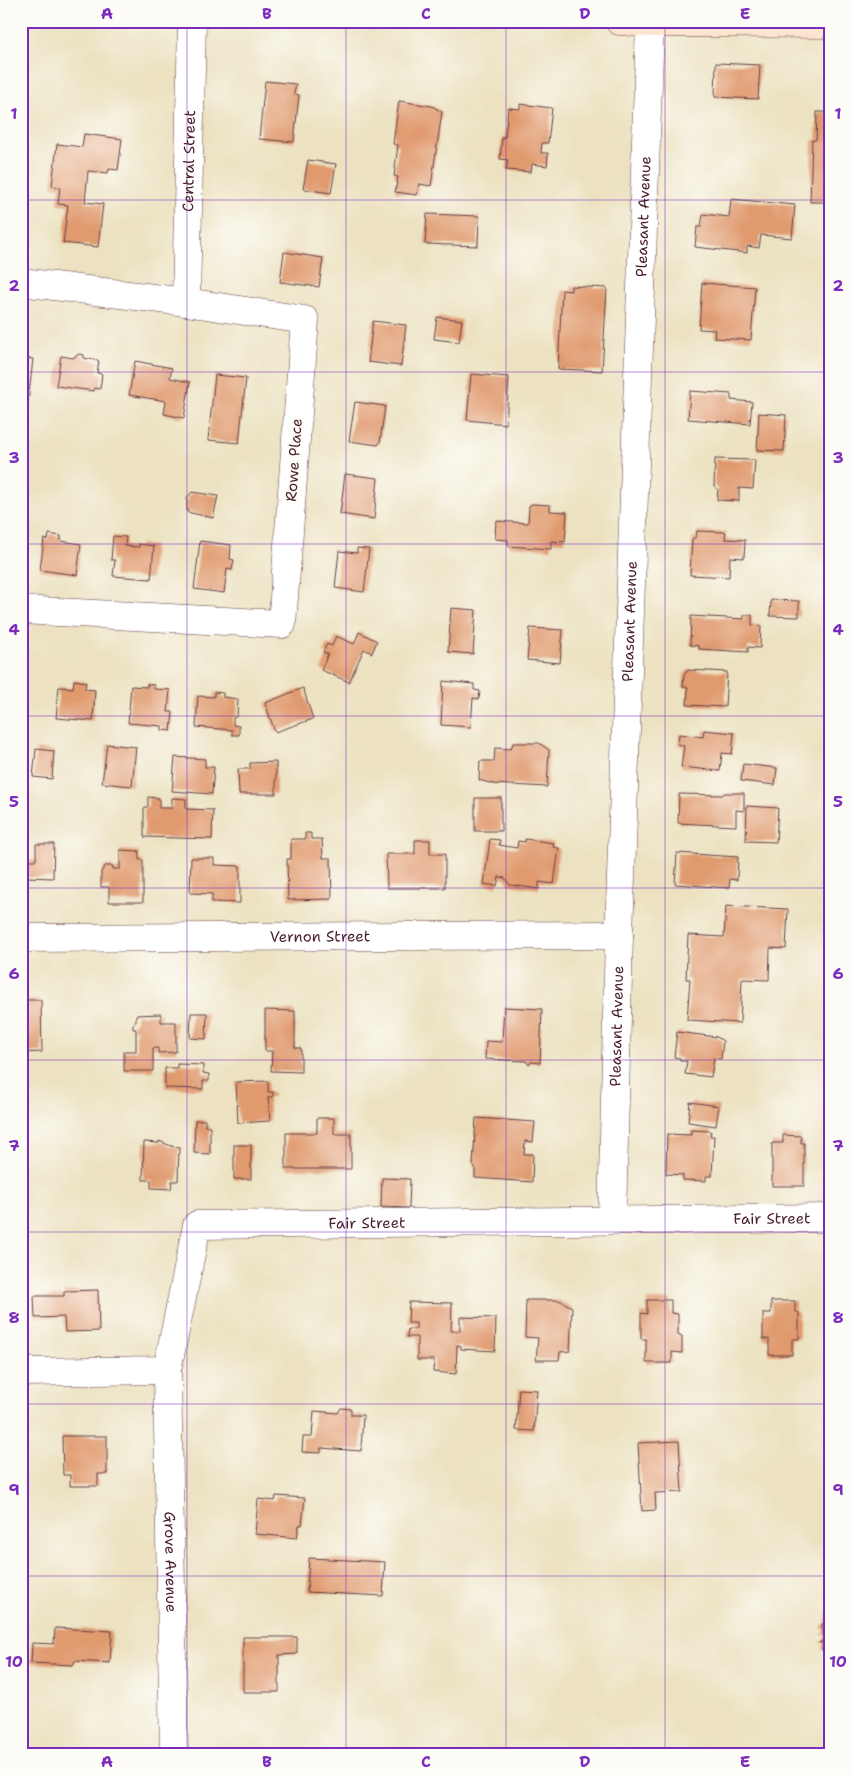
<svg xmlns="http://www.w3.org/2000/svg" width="852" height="1775" font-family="'Shantell Sans',sans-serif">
	<rect width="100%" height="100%" fill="#fdfcf7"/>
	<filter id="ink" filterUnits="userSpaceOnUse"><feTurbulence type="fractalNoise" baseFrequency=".02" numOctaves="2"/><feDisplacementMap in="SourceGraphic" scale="10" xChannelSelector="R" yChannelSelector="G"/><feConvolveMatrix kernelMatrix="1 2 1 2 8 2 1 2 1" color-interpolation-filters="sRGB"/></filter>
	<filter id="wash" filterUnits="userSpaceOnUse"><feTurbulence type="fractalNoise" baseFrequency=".0096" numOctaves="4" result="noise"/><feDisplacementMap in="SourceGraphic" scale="20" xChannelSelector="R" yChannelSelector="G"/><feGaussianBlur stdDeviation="1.12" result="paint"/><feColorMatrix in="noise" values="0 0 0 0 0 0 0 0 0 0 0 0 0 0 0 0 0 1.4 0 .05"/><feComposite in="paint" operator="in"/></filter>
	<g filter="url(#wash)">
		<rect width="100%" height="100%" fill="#ece2c1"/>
		<g id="blocks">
			<g fill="#e09a6e">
				<polygon points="716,63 760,65 758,99 715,97"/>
				<polygon points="265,81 296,84 294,94 299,95 294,142 259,139"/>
				<polygon points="399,101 432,106 442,112 431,186 419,184 417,195 395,192 398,177 394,176 398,145 393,144"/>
				<polygon points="520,104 552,108 548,143 542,143 541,153 548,153 547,166 532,164 531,172 506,170 508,160 500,159 502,137 505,137 508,108 520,109"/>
				<polygon points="817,112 831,112 831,202 810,202 812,140 816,140"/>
				<polygon points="84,134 122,139 118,170 109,169 108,173 88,171 85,202 103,204 98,247 63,243 68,205 58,204 60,187 52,186 57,144 82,147"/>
				<polygon points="308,160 336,164 331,193 303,189"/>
				<polygon points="731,199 795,205 792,238 761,235 759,248 747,246 747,253 695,247 697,227 701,227 703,214 729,217"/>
				<polygon points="427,214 479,216 478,246 425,244"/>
				<polygon points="284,252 323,258 319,287 280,282"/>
				<polygon points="702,283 755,287 751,340 714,338 715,330 699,329"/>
				<polygon points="571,286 607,288 602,371 558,369 562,290 571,291"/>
				<polygon points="437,317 462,320 459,342 434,339"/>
				<polygon points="373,321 406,325 401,366 368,362"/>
				<polygon points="79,354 84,355 84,358 99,361 97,373 102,374 100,389 94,388 94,391 56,386 61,356 73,358"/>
				<polygon points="21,358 33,359 27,411 21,410"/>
				<polygon points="135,361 172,368 170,378 190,382 184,418 164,414 166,401 129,395"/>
				<polygon points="471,374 509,377 506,424 467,420"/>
				<polygon points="215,375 246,378 239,443 208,440"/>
				<polygon points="690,391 731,394 731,400 752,402 750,424 688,419"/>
				<polygon points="355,402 385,406 380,442 378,445 349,441"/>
				<polygon points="759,413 786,415 784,451 757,450"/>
				<polygon points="715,459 755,460 753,489 739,488 739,501 717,500 718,489 714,486"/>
				<polygon points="345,474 378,478 374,519 340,514"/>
				<polygon points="192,492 218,496 213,518 187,512 187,498"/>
				<polygon points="532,504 550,505 550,511 567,512 565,542 551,541 551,549 508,546 508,540 495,539 496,521 528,523 529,506"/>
				<polygon points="697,531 726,532 725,539 745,540 744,558 730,557 729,577 690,575 692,539 696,537"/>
				<polygon points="49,534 61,536 61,541 81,544 77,575 40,570 44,539 48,540"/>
				<polygon points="113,536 126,537 125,546 139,547 139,544 154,546 151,579 113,576 115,560 111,560"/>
				<polygon points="200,541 231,545 230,559 234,560 232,570 227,569 224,593 194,589"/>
				<polygon points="357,548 369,549 364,592 335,588 339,551 357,553"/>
				<polygon points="771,600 799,601 799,617 770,616"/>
				<polygon points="451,608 476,610 473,654 448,652"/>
				<polygon points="744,615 752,615 752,625 761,626 760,648 748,647 748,652 699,649 699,646 690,645 691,616 744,619"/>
				<polygon points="530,628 563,630 560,663 527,660"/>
				<polygon points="359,632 377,641 372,653 364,649 349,682 321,670 328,654 323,652 327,644 332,646 336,636 354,644"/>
				<polygon points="688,670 727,672 725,707 687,705 688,687 683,687 684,675"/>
				<polygon points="74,680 86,682 85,689 95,690 93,721 56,718 59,687 73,688"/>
				<polygon points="443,681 474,684 474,690 480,691 479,699 473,698 471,727 441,725"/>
				<polygon points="147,684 154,685 154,689 170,690 168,712 173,712 171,731 162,730 162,726 128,723 131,686 147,687"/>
				<polygon points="303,688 313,719 275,732 265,703"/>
				<polygon points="214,692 223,693 223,697 238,699 237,716 233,718 233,725 239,726 239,735 232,735 232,730 196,727 198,696 214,697"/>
				<polygon points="704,730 734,733 732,754 722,753 720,771 681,767 684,746 678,745 679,734 703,737"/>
				<polygon points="513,743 539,743 549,750 547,787 493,784 479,780 480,761 494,761 495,748 511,749"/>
				<polygon points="107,744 136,747 132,786 102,783"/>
				<polygon points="36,749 54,751 52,779 33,777"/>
				<polygon points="175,757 205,759 205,767 214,767 212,794 172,791"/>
				<polygon points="276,762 276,794 239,794 238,769 250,769 250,763"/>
				<polygon points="743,764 777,768 775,785 741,781"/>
				<polygon points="725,793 744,793 744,811 736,810 736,826 678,823 679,794 722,795"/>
				<polygon points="148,797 159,798 159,808 172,808 172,798 186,799 186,809 213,810 212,839 144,837 144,808 148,806"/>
				<rect x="475" y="798" width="26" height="33"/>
				<polygon points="747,806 778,808 776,842 746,841"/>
				<polygon points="305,833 311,833 311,839 322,839 323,858 331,858 332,899 288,900 287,859 291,859 291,839 305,839"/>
				<polygon points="490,839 500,840 499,845 517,848 518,841 525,842 525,839 554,843 553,847 559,848 554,884 539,882 539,889 510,885 505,878 499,877 497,886 484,884"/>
				<polygon points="415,840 430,840 430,854 445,854 445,888 387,888 386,854 415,854"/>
				<polygon points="36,844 54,844 53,878 26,877 26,896 21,896 21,860 36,860"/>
				<polygon points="120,850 139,851 139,860 143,860 143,902 109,902 109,887 101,887 101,872 105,866 113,866 113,869 120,869"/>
				<polygon points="677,853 738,857 737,880 730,879 729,888 675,884"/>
				<polygon points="191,858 214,858 214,865 240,866 240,903 212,902 212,894 190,893"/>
				<polygon points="726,906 788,909 786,949 770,948 769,980 742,979 740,1023 687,1020 690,979 686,979 688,935 724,937"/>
				<polygon points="21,1000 41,1000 42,1052 21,1053"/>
				<polygon points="504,1007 542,1009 540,1063 531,1062 529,1065 526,1061 485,1059 486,1041 502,1042"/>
				<polygon points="265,1010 295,1011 295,1048 301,1048 301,1072 271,1071 272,1051 265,1051"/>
				<polygon points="191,1013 207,1013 206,1039 190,1038"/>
				<polygon points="161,1014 161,1022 176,1022 176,1052 158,1053 158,1048 153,1048 153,1071 124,1071 124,1051 136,1051 136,1029 133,1029 133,1024 136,1022 136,1015"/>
				<polygon points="677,1032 717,1037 723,1041 721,1059 714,1058 711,1077 685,1074 687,1061 680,1061 680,1058 674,1057"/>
				<polygon points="177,1064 203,1065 203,1073 209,1074 209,1081 203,1081 203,1089 165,1088 165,1068 177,1068"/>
				<polygon points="268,1081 268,1092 273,1092 273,1097 268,1097 270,1121 238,1123 236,1082"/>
				<polygon points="690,1102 719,1106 716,1126 688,1122"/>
				<polygon points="317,1118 334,1118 334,1134 351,1134 351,1169 286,1169 286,1133 317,1133"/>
				<polygon points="476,1118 535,1122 533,1142 525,1141 524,1154 533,1154 532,1182 475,1178 475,1167 473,1165"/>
				<polygon points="195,1120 205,1120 205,1126 210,1126 210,1154 194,1153"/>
				<polygon points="691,1130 711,1131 710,1136 714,1136 712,1176 706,1176 706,1181 683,1180 683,1175 666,1174 667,1134 691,1135"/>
				<polygon points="783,1135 801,1136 801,1143 804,1143 804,1186 772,1186 772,1143 783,1143"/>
				<polygon points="159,1141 171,1146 179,1147 178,1181 172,1181 171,1189 151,1188 151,1180 143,1180 144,1142 159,1143"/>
				<rect x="234" y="1145" width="17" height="34"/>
				<polygon points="382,1178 410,1179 409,1208 381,1207"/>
				<polygon points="21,1223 23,1223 25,1261 21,1261"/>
				<polygon points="98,1290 99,1331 65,1332 64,1317 35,1318 34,1296 64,1296 64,1291"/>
				<polygon points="526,1300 559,1300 572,1307 570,1351 560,1352 559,1360 536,1360 538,1338 525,1337"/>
				<polygon points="647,1300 671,1300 671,1313 678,1314 678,1334 682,1336 682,1353 672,1352 672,1363 646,1363 646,1339 641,1339 641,1313 647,1314"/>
				<polygon points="771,1301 795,1301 795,1311 799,1313 799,1339 792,1339 792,1355 769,1355 769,1339 763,1339 763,1313 771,1313"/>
				<polygon points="409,1302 452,1303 451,1331 460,1331 460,1317 496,1318 495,1351 461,1349 461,1346 457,1345 456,1374 433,1372 434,1360 417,1360 417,1337 407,1337 408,1329 416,1329 416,1323 408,1323"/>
				<polygon points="519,1389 537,1390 534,1431 516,1430"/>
				<polygon points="341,1408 351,1409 351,1415 363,1415 361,1451 321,1448 321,1453 302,1452 303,1437 312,1437 314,1411 338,1413"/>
				<polygon points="62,1436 107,1436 107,1474 98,1474 98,1486 70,1486 70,1475 63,1475"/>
				<polygon points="679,1441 682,1492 655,1493 656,1510 642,1511 638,1443"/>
				<polygon points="276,1496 305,1498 302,1525 299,1525 297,1538 255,1534 258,1499 275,1501"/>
				<polygon points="309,1558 385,1562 383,1596 307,1592"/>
				<polygon points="828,1608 831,1609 831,1652 822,1650 823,1643 819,1643 824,1639 825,1635 821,1634 824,1630 821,1629 822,1624 825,1624"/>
				<polygon points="55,1628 112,1631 110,1663 75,1661 73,1665 31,1663 32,1643 54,1644"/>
				<polygon points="243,1637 297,1637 297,1654 279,1655 279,1692 243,1692"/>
			</g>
		</g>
	</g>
	<g filter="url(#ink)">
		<use href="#blocks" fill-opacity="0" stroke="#623c42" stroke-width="1"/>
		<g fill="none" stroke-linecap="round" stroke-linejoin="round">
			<defs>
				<g id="minor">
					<polyline points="21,282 186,302 305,320 282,624 21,610"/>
					<path id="s1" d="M186 302 192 21"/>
					<path id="s2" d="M21 938 619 935"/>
					<path id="s3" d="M612 1220 619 935 650 23"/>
					<path id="s4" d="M167 1370 174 1754"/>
					<path id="s5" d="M21 1372 167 1370 197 1225 831 1218"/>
				</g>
				<polyline id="secondary" points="619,21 650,23 831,24"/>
			</defs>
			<use href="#minor" stroke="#623c42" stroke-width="29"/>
			<use href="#secondary" stroke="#623c42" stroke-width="29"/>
			<use href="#minor" stroke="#fff" stroke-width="28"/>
			<use href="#secondary" stroke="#fce5cf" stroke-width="28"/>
		</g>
	</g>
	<path fill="none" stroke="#7b2cbf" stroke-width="1" stroke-opacity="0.55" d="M187 21V1754M346 21V1754M506 21V1754M665 21V1754M21 200H831M21 372H831M21 544H831M21 716H831M21 888H831M21 1060H831M21 1232H831M21 1404H831M21 1576H831"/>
	<g text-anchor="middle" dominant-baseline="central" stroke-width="5" stroke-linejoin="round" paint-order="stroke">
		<g font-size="15" fill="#4a1f2b" stroke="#fdfcf7">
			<text stroke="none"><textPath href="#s1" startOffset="141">Central Street</textPath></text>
			<text stroke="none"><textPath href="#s3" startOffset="1004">Pleasant Avenue</textPath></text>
			<text transform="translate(294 460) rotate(-86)">Rowe Place</text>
			<text stroke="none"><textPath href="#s3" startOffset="599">Pleasant Avenue</textPath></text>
			<text stroke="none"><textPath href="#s2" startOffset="299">Vernon Street</textPath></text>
			<text stroke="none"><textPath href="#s3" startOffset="194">Pleasant Avenue</textPath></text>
			<text stroke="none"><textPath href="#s5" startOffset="869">Fair Street</textPath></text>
			<text stroke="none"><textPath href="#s5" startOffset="464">Fair Street</textPath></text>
			<text stroke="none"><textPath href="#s4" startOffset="192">Grove Avenue</textPath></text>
		</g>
	</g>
	<rect width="852" height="1775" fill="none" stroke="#fdfcf7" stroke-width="55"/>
	<rect x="28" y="28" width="796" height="1720" fill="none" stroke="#7b2cbf" stroke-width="2"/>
	<g font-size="16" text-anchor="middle" font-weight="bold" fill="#7b2cbf">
		<text x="107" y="19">A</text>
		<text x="267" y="19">B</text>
		<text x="426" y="19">C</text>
		<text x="585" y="19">D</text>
		<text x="745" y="19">E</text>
		<text x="14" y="119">1</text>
		<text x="838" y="119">1</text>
		<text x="14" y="291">2</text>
		<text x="838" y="291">2</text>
		<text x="14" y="463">3</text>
		<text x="838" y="463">3</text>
		<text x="14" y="635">4</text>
		<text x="838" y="635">4</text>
		<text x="14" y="807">5</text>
		<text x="838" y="807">5</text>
		<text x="14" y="979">6</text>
		<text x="838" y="979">6</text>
		<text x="14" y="1151">7</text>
		<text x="838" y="1151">7</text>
		<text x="14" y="1323">8</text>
		<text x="838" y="1323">8</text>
		<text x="14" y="1495">9</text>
		<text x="838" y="1495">9</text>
		<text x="14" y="1667">10</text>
		<text x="838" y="1667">10</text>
		<text x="107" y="1767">A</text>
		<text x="267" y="1767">B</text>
		<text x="426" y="1767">C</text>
		<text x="585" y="1767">D</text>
		<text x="745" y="1767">E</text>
	</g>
</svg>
